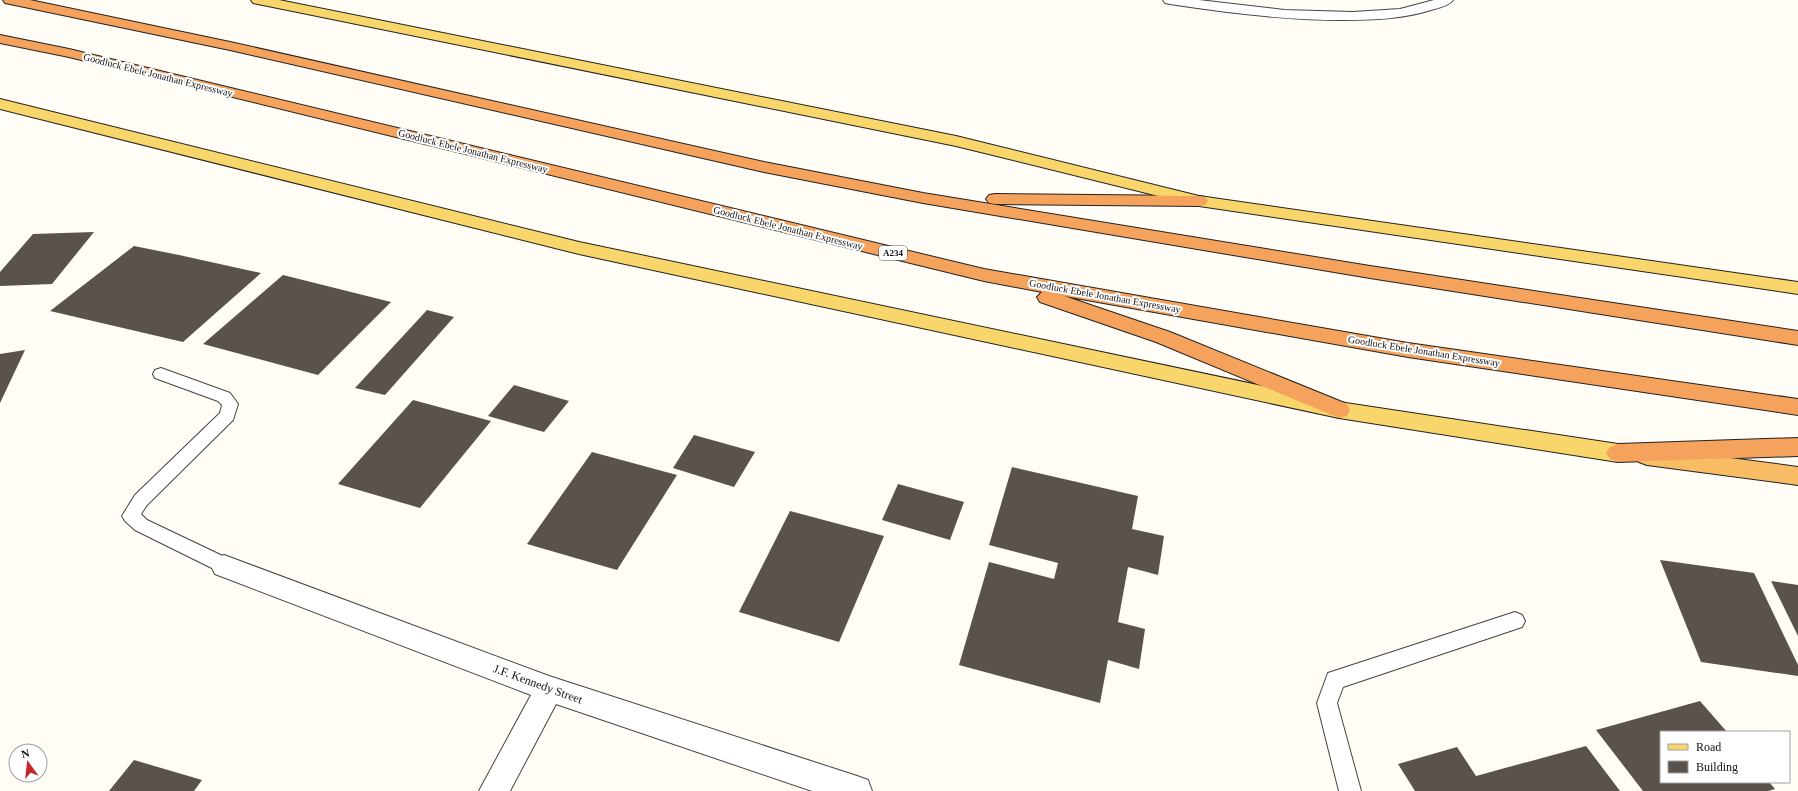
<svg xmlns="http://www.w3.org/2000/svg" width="1798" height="791" font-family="'Times New Roman',serif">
	<rect width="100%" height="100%" fill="#fffdf5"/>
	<g fill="#5a524d">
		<polygon points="94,232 52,284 0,286 0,272 33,234"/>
		<polygon points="134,246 179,255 261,273 183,342 50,311"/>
		<polygon points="283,275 391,302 318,375 203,344"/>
		<polygon points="427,310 454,317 385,395 355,388"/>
		<polygon points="25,350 0,403 0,354"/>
		<polygon points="514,385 569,401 544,432 488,416"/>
		<polygon points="413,400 491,421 420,508 338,484"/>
		<polygon points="694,435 755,452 734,487 673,468"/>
		<polygon points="592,452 677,475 617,570 527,544"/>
		<polygon points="1012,467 1138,496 1132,529 1164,536 1158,575 1128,567 1118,622 1145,629 1139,669 1108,660 1100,703 959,665 989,562 1054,579 1058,563 989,545"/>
		<polygon points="898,484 964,502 950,540 882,520"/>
		<polygon points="790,511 884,536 839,642 739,612"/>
		<polygon points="1660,560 1754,573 1798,665 1798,676 1701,662"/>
		<polygon points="1771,581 1798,585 1798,636"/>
		<polygon points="1700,701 1727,732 1661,732 1661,782 1769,782 1775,789 1768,791 1643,791 1596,730"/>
		<polygon points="1586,746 1620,791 1415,791 1398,764 1457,747 1476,776"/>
		<polygon points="134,760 202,780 194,791 109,791"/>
	</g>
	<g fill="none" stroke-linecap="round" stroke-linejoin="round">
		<defs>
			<g id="service">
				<polygon points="161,368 230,393 238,404 233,420 147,505 141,514 147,520 231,560 233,566 231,572 224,574 135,530 125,521 122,516 135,495 220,413 222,405 218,401 155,378 153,374 155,370"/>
				<polygon points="1515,612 1522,615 1525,621 1522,627 1343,687 1337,703 1361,791 1339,791 1317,703 1328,673"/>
			</g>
			<g id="minor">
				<path d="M1163 0H1199L1284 10 1353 12 1400 9 1434 0H1453C1449 6 1438 8 1431 10 1403 19 1373 20 1343 20 1285 20 1228 13 1170 4L1165 3Z"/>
				<polygon points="224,555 549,676 857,776 868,780 872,791 812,791 556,704 510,791 479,791 531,695 215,574 211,566 215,558"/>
			</g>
			<g id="primary">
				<polygon points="251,0 279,0 956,136 1199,196 1798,282 1798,294 1199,206 956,146 258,4 253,3"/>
				<polygon points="0,99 579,242 1339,402 1618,444 1626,447 1630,453 1626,459 1618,462 1339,418 579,254 0,109"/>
			</g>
			<polygon id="trunk" points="1647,447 1798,467 1798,485 1647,465 1639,462 1635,456 1639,450"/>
			<g id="motorway">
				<polygon points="3,0 30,0 230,42 764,162 923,193 1370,266 1798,331 1798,345 1370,278 923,203 764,172 230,50 10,4 5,3"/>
				<polygon points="0,35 69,49 984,269 1408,343 1798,399 1798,415 1408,357 1064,296 1170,332 1347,404 1350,410 1347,416 1339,418 1156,342 1040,302 1037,297 1042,292 984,281 69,57 0,43"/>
				<polygon points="995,194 1199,196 1205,197 1208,201 1205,205 1199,206 995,204 989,203 986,199 989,195"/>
				<polygon points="1798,438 1798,456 1618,462 1610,459 1606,453 1610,447 1618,444"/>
			</g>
		</defs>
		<use href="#service" stroke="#444" stroke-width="2"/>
		<use href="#minor" stroke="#444" stroke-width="2"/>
		<use href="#primary" stroke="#222" stroke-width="2"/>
		<use href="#trunk" stroke="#222" stroke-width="2"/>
		<use href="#motorway" stroke="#222" stroke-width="2"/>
		<use href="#service" fill="#fff" fill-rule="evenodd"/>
		<use href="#minor" fill="#fff" fill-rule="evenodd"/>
		<use href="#primary" fill="#f9d66b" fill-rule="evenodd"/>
		<use href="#trunk" fill="#f7bc64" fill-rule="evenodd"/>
		<use href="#motorway" fill="#f5a25d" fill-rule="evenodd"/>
	</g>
	<g text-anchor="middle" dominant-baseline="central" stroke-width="4" stroke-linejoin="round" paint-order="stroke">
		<rect fill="#fff" stroke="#585858" stroke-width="1" x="879" y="246" width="28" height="14" rx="3"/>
		<g font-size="9" font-weight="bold" fill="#111">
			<text x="893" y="253">A234</text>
		</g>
		<g font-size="10" fill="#111" stroke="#fff">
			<text transform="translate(158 75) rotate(14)">Goodluck Ebele Jonathan Expressway</text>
			<text transform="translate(473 151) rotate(14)">Goodluck Ebele Jonathan Expressway</text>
			<text transform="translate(788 228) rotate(14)">Goodluck Ebele Jonathan Expressway</text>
			<text transform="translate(1105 296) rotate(10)">Goodluck Ebele Jonathan Expressway</text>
			<text transform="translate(1424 351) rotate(9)">Goodluck Ebele Jonathan Expressway</text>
		</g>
		<g font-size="12" fill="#111" stroke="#fff">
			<text transform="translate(538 684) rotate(20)">J.F. Kennedy Street</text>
		</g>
	</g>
	<rect x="1660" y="731" width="130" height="52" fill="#ffffff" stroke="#a0a0a0"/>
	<rect x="1668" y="744" width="20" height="6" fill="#f9d66b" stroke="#a0a0a0"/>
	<text x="1696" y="751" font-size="12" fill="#111111">Road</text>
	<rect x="1668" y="761" width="20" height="12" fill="#5a524d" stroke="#a0a0a0"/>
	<text x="1696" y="771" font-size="12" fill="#111111">Building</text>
	<g transform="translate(28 763) rotate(345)"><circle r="19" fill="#ffffff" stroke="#a0a0a0"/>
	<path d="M0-3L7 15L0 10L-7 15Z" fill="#c4262e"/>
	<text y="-6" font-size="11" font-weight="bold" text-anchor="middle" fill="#111111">N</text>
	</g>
</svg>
